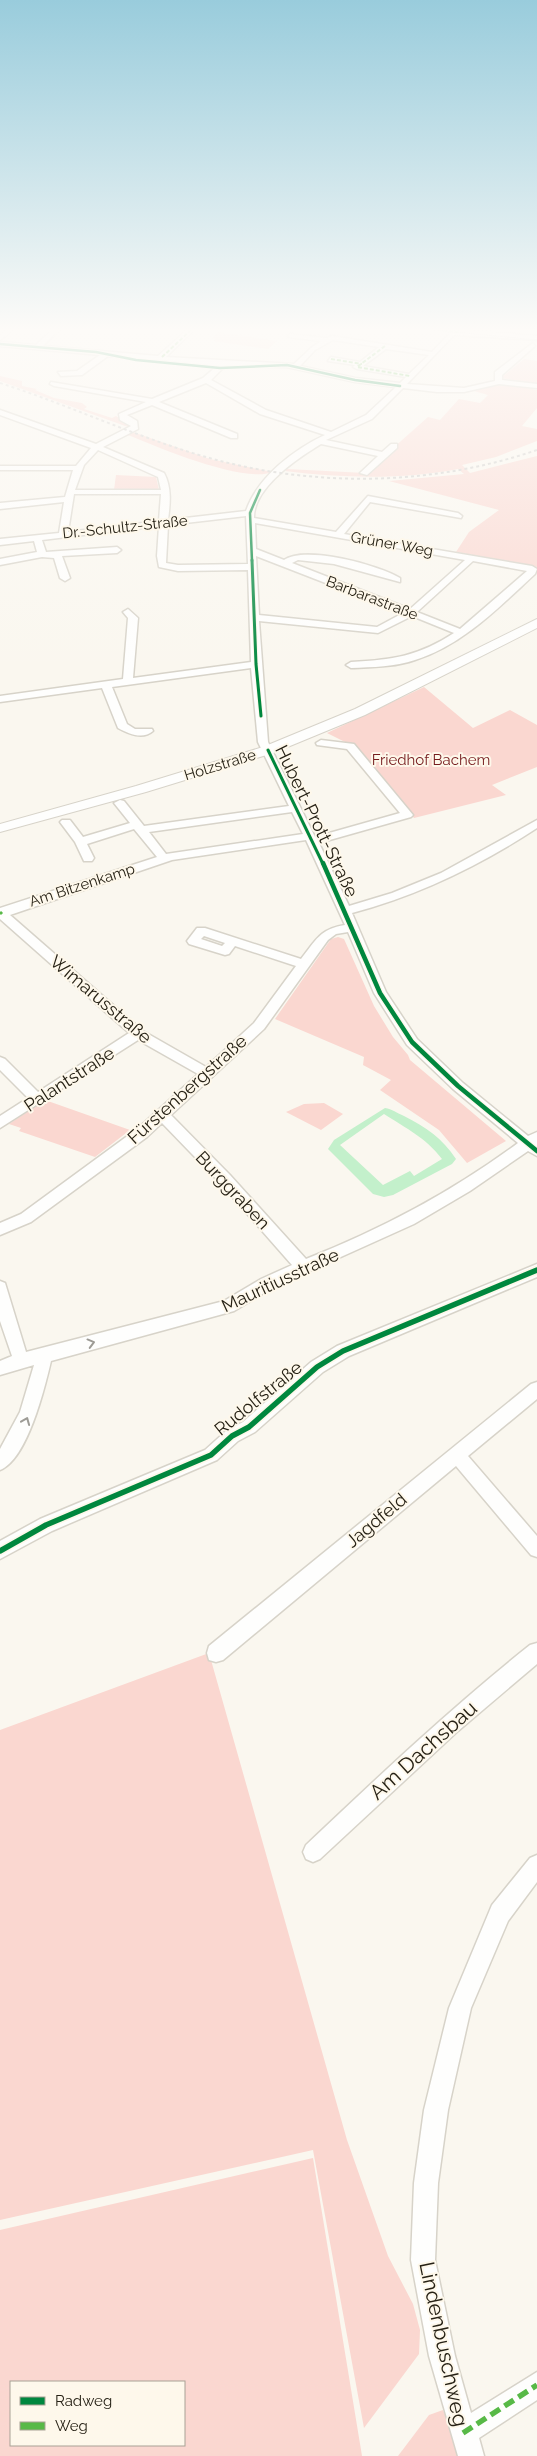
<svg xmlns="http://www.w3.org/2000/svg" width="537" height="2456" font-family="Raleway,sans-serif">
	<rect width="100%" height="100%" fill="#faf7ef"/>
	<g fill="#fad7d0" fill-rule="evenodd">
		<polygon points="217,332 277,341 268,349 213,341 215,339 213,338"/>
		<polygon points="524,359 537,361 537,384 501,378"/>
		<polygon points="0,376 22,381 22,386 37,389 35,390 54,398 82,403 87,407 84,409 112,418 116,416 130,425 128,427 0,381"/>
		<path d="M502 383 537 390V408L522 426 537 429V441L496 457 462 465 470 473 537 456V567L456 552 469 532 499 510 389 481 464 474 458 469C402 480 342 478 285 471L287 469 365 473 428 417 440 420 459 399 480 403 488 395 474 391Z"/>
		<path d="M130 431 210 459 272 472C245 484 157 447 128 435Z"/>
		<polygon points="116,475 156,477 159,490 114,490"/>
		<polygon points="424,687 473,728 510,710 537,725 537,767 492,785 506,795 414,818 355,747 327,733"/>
		<polygon points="338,937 344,939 374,1006 393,1037 408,1055 410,1060 506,1141 467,1163 439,1130 380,1090 391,1080 363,1065 364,1057 275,1019 331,939"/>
		<polygon points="45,1100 130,1130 95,1157 19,1131 21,1128 9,1124"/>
		<polygon points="324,1103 343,1114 321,1130 286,1112 304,1104"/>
		<polygon points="209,1653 347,2140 388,2256 413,2304 420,2330 419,2354 364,2428 313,2150 0,2220 0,1730"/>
		<path d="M313 2158 362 2456H0V2230ZM184 2382V2445H11V2382Z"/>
		<polygon points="443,2410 454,2435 458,2456 398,2456 429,2415"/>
	</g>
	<path fill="#c3f0cb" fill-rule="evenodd" d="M385 1108C392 1109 397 1113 404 1116 426 1127 442 1138 456 1159L452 1164 393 1195 384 1197 373 1194 328 1149 334 1140ZM384 1114C407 1129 425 1137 442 1159L414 1176 410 1171 383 1185 340 1145Z"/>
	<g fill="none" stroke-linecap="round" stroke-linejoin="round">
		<defs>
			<g id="minor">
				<polygon points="7,329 14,329 0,340 0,335"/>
				<path d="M53 329H60L43 346 158 356 188 329H195L166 357 294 364 311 348 321 341 288 337 290 334 327 338 332 336 432 352 452 331 465 330 537 336V340L454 335 407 384 464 388 495 381V372L533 343 535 346 502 375V380L537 384V388L499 384 464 392H437L403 388 372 419 326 440 382 452 391 444H397V448L367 475 360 473 378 456 321 444C298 458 253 488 254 518L336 532 368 496 458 513 462 516 461 518 370 502 344 534 532 566 537 569 535 574C499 607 463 645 415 660 395 667 373 667 351 668L346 665 351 662C392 660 419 656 454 633L412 616 378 633 259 621 268 742 315 837 400 813 347 749 317 745 316 743 321 740 354 744 413 815 411 817 319 843 349 906 392 893 441 873 537 820V828C479 866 419 895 352 913L386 992 417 1039 463 1083 528 1136 537 1132V1156L528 1151 470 1191 414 1224 272 1288 234 1311 51 1361C45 1387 27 1460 0 1470V1449L20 1412 34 1365 0 1375V1361L12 1356 0 1321V1281L5 1283 26 1352 224 1301 261 1279 292 1265 220 1183 162 1123 147 1137 31 1222 0 1235V1223L21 1214 137 1129 198 1074 138 1040 0 1128V1116L28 1098 0 1070V1057L5 1059 38 1092 129 1033 0 919V908L157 857 134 829 87 844 94 858 92 861H84L75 842 60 822 62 820H70L83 837 130 823 114 803 120 800 124 801 144 826 289 806 258 742 251 668 112 687 127 724 135 729H152L153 731C143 740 129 734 118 728L102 688 0 702V696L123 679 128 618 123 612 128 609 138 618 133 678 251 662 248 570 178 571 159 567 157 556 159 526 42 540 46 552 117 547 121 550 117 553 62 556 70 578 65 581 60 578 54 558 42 557 0 565V559L37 552 34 541 0 545V539L59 533 64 502 0 509V503L65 497 73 470H0V466H76L91 448 0 415V410L96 444 131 426 120 420 119 414 146 402 54 386 50 384 51 382 152 399 203 378 217 366 159 360 154 362 151 360 108 356 82 375 61 376 58 372 77 371 100 355 0 346V342L36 345ZM333 340 379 347 360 362 331 357 328 361 355 365 353 367 357 369 406 377 400 383 355 378 300 366 315 350ZM386 349 429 355 409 374 363 366ZM225 366 287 367 355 382 396 387 366 415 331 432 266 410 211 380ZM206 383 260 414 325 435C294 449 257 478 246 511L168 520C170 504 172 488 164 473L103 447 138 429 137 421 127 415 152 405 231 438H237V434L159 402ZM98 450 158 477 161 490H75L84 465ZM74 494H161L159 521 68 532ZM246 516 248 564 178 565 166 563 168 525ZM255 523 465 560 410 609 292 563 298 560 334 564 400 582V578C379 565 305 545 284 560L256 549ZM256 556 403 613 377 627 259 615ZM473 561 527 571 460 629 417 612ZM292 812 303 834 166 854 149 832ZM306 840 345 925C320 929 316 940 301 959L205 928H197L187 941 189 944 225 955 229 954 235 946 296 966 254 1023 206 1067 143 1031 10 915 172 860ZM348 932 374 993 407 1045 453 1089 518 1143C452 1192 382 1229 306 1259L230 1175 171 1115 264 1029 328 940 336 934ZM204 936 225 943 222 946 201 939Z"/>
				<polygon points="537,1264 537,1277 349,1356 323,1372 255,1432 238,1441 217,1460 52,1531 0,1559 0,1541 40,1519 205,1450 226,1431 243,1422 311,1362 337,1346"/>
				<polygon points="537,1382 537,1399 468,1456 537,1536 537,1557 531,1555 456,1466 223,1660 216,1662 209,1660 207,1653 209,1646 531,1384"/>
				<path d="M537 1643V1664L458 1731 320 1859 313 1862 306 1859 303 1852 306 1845C379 1776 452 1707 530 1645Z"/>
				<polygon points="537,1855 537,1882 508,1921 471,2008 448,2110 438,2183 435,2260 455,2356 471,2413 537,2372 537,2400 479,2438 484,2456 458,2456 429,2356 411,2260 414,2183 424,2110 449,2008 492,1905 530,1858"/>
			</g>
			<polygon id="major" points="537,619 537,628 365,715 273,753 146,792 0,832 0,824 136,786 263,747 355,709"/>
		</defs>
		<use href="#minor" stroke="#d7d3c9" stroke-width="3"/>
		<use href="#major" stroke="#d7d3c9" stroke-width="2"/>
		<use href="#minor" fill="#fefefd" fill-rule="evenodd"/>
		<use href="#major" fill="#fefefd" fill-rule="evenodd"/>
		<polyline stroke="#cccbc8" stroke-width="1" points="424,329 537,340"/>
		<path stroke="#cccbc8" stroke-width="2" stroke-dasharray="3 3" stroke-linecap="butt" d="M0 383C69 405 136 437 206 457 314 488 431 486 537 450"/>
		<g stroke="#58b947" stroke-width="2" stroke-dasharray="4 2" stroke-linecap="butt">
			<polyline points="431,329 458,332"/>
			<polyline points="385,346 357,367 410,376"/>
			<polyline points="162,357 192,329"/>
			<polyline points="331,359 362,364"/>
		</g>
		<polyline stroke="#58b947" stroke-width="3" stroke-dasharray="7 3" stroke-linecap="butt" points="0,912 2,914"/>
		<polyline stroke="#58b947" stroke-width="5.5" stroke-dasharray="11 5.5" stroke-linecap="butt" points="463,2433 537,2385"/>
		<defs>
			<g id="cycleway-far3">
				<polyline points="0,344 96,352 136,360 220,368 287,365 355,380 400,386"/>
				<polyline points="252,561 250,513 260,490"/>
			</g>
			<g id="cycleway-far2">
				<polyline points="252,560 256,664 261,716"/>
				<polyline points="268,750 323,864"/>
			</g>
			<polyline id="cycleway-far1" points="323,863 380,993 412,1042 458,1086 537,1151"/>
			<polyline id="cycleway" points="0,1551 46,1525 211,1455 232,1436 249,1427 317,1367 343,1351 537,1270"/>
		</defs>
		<use href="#cycleway-far3" stroke="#fef8eb" stroke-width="4.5"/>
		<use href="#cycleway-far2" stroke="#fef8eb" stroke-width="5"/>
		<use href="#cycleway-far1" stroke="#fef8eb" stroke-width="7"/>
		<use href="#cycleway" stroke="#fef8eb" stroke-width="9"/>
		<use href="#cycleway-far3" stroke="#00873e" stroke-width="2.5"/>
		<use href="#cycleway-far2" stroke="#00873e" stroke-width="3"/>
		<use href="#cycleway-far1" stroke="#00873e" stroke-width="4.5"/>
		<use href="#cycleway" stroke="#00873e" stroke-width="5.5"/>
	</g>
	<defs><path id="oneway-chevron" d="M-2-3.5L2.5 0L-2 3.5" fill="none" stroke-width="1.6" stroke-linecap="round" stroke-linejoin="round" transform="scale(1.25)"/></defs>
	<g stroke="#9d9b95">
		<use href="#oneway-chevron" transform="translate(91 1343) rotate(-15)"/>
		<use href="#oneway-chevron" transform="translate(26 1421) rotate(-68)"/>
	</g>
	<linearGradient id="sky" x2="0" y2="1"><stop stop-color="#99ccdc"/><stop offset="0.49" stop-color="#fdfbf8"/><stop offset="1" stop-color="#fdfbf8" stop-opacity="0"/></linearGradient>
	<rect width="537" height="673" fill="url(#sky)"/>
	<g text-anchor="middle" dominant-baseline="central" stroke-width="4" stroke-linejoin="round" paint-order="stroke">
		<g font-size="15" fill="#262115" stroke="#fef8eb">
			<text transform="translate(125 527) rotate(-6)">Dr.-Schultz-Straße</text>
			<text transform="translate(392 544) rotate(10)">Grüner Weg</text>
			<text transform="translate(372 598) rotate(21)">Barbarastraße</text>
			<text transform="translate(220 765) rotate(-17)">Holzstraße</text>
			<text transform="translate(82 885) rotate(-18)">Am Bitzenkamp</text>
		</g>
		<g font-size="15" fill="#761c1e" stroke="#fef8eb">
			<text x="431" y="760">Friedhof Bachem</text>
		</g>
		<g font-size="18" fill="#262115" stroke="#fef8eb">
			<text transform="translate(317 821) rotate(64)">Hubert-Prott-Straße</text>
			<text transform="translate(101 999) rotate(40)">Wimarusstraße</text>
			<text transform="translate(69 1079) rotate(-33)">Palantstraße</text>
			<text transform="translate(187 1089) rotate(-42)">Fürstenbergstraße</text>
			<text transform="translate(233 1190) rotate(47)">Burggraben</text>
			<text transform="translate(280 1280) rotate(-25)">Mauritiusstraße</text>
			<text transform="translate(258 1398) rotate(-39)">Rudolfstraße</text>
			<text transform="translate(376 1520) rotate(-40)">Jagdfeld</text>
		</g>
		<g font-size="21" fill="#262115" stroke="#fef8eb">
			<text transform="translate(423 1750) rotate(-42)">Am Dachsbau</text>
			<text transform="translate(444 2344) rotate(78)">Lindenbuschweg</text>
		</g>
	</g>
	<rect x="10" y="2381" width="175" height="65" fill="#fef8eb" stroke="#a8a295"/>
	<rect x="20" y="2397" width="25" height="8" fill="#00873e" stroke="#a8a295"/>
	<text x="55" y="2406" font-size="15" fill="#262115">Radweg</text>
	<rect x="20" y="2422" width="25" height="8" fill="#58b947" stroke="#a8a295"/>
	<text x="55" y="2431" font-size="15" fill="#262115">Weg</text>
</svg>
